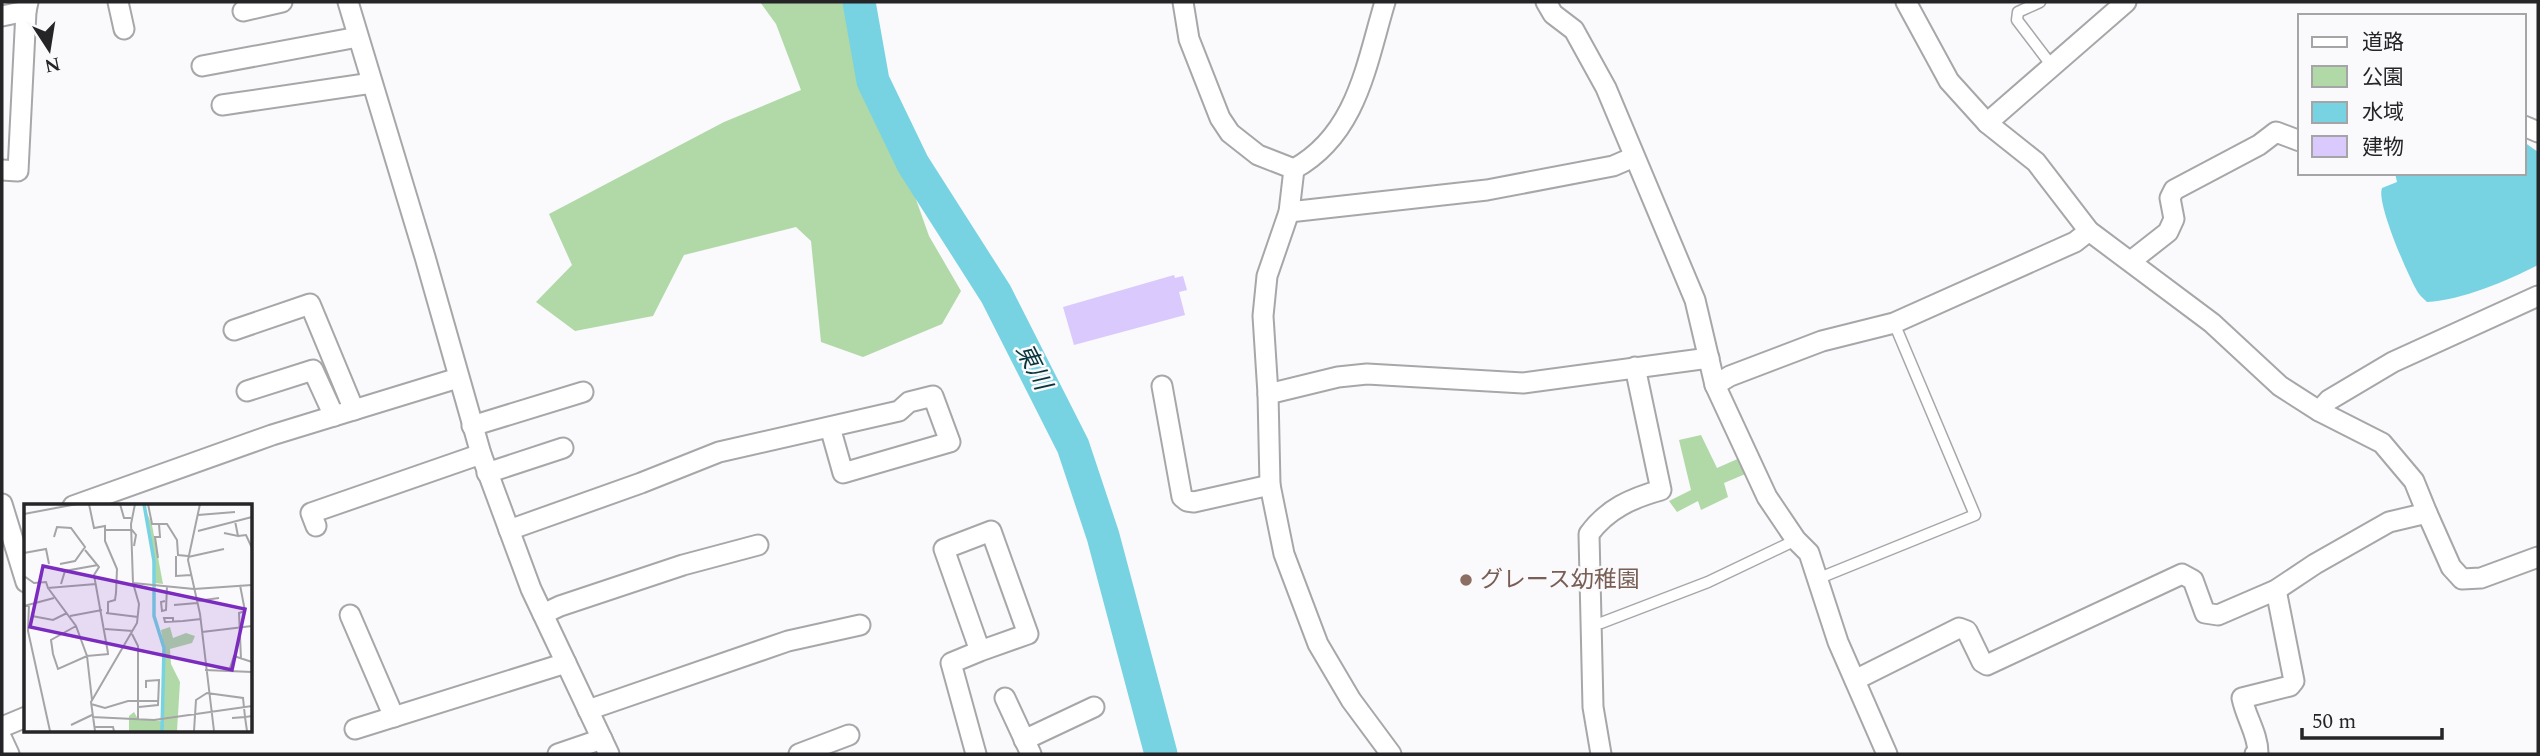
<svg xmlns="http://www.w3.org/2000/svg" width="2540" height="756" font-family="Spectral,'Noto Sans JP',serif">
	<rect width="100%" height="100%" fill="#faf9fc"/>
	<g fill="#b0d9a7">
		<polygon points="760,2 848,2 853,22 929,236 961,291 942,324 863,357 821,342 811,241 796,227 684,255 653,316 575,331 536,302 572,265 549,214 724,122 801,90 776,24"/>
		<polygon points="1701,435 1717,468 1742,457 1750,472 1724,483 1728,497 1701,510 1698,501 1677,512 1669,501 1691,490 1679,440"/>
	</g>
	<path fill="#77d3e2" d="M2524 142 2538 152V265C2507 281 2462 300 2427 302 2423 298 2418 294 2416 289 2407 273 2376 202 2382 188L2397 182 2395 173H2524Z"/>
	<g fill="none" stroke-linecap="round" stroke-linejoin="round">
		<polyline stroke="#77d3e2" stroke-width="33" points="859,2 873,81 913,164 996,294 1073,446 1103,536 1161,754"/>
	</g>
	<polygon fill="#dac9fc" points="1174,275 1175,278 1183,276 1187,290 1179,292 1185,315 1074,345 1063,307"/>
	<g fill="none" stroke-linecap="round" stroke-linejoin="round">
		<defs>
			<g id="service">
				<polyline points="2040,2 2018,12 2017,20 2052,66"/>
				<polyline points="1817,579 1975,515 1894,323"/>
				<polyline points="1590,623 1601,623 1708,582 1796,540"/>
			</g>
			<g id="minor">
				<polyline points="118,2 124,29"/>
				<polyline points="348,2 425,257 481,454 531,589 609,754"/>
				<polyline points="1183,2 1189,39 1220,118 1230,133 1258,155 1294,169"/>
				<path d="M1385 2C1366 65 1357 134 1294 169L1289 212 1267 276 1263 316 1268 394 1270 485 1284 554 1318 644 1351 700 1391 754"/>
				<polyline points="1546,2 1553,14 1574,30 1606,88 1695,300 1715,385 1767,497 1796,540 1809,553 1838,642 1887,754"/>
				<polyline points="1906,2 1949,81 1987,123 2036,162 2089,231 2212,323 2280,386 2319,411 2382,443 2414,481 2427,513"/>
				<polyline points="243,11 282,2"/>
				<polyline points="2,16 26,11 28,2"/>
				<polyline points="202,66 358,37"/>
				<polyline points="222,105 372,83"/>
				<polyline points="1987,123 2126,2"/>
				<polyline points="2524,126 2538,132"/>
				<polyline points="2,170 18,171 26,11"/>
				<polyline points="1289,212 1487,190 1613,166 1634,157"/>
				<polyline points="2131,261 2168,232 2174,219 2170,198 2174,190 2259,145 2276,132 2300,141"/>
				<polyline points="234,330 310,304 354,410"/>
				<polyline points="1715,385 1730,376 1822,341 1894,323 2075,242 2089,231"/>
				<polyline points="1162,386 1182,497 1187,501 1194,502 1270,485"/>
				<polyline points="247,391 313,370 334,416"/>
				<polyline points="1268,394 1338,377 1367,374 1523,383 1709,358"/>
				<polyline points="2319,411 2329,400 2393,362 2538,296"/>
				<polyline points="472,426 583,392"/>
				<polyline points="487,473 563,448"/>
				<polyline points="2,504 26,582"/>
				<polyline points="73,506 272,435 458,378"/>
				<polyline points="316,526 311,513 481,454"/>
				<polyline points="509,530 641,483 719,452 899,411 909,402 933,396 950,442 843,473 830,427"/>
				<polyline points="543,614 560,606 683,565 758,545"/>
				<polyline points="350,615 394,717"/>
				<polyline points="1855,680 1959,628 1967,631 1982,662 1987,665 2182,574 2193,580 2205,613 2218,615 2276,590 2315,564 2389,522 2427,513 2451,567 2462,579 2481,578 2538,557"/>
				<polyline points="1005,698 1031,754"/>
				<polyline points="588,710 788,641 860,625"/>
				<polyline points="2,727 26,717"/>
				<polyline points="355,729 566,663"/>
				<polyline points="2,739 9,754"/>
				<polyline points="1024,740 1094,707"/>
				<polyline points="558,754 602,739"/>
				<polyline points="799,754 849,735"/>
				<polyline points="976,754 951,663 980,651 944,549 991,531 1028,634 980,651"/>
				<path d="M1601 754 1593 707 1589 534C1607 509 1632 498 1661 490L1635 367"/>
				<path d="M2255 754 2258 753C2258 734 2246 718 2242 698L2290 686 2294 681 2276 590"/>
			</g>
		</defs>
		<use href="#service" stroke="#a7a6a9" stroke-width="13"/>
		<use href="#minor" stroke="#a7a6a9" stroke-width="23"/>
		<use href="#service" stroke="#fff" stroke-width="10"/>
		<use href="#minor" stroke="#fff" stroke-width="19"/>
	</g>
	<circle fill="#8d6e63" stroke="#faf9fc" stroke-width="2.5" cx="1466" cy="580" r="7"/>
	<g text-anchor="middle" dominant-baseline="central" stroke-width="5" stroke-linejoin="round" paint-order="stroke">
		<g font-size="23" fill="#785e54" stroke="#faf9fc" text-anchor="start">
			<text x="1480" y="580">グレース幼稚園</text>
		</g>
		<g font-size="24" font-style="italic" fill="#06353b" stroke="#faf9fc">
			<text transform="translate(1033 367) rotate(63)">東川</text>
		</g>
	</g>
	<g transform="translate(24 504)">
		<rect width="228" height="228" fill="#faf9fc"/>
		<path d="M123 9 128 21 139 80 131 79ZM146 123 149 134 162 129 171 132 168 139 146 145 147 160 156 178 153 227H105V212L110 208 114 215 139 217 141 149 137 126Z" fill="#b0d9a7"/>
		<path fill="none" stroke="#77d3e2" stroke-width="3.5" d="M120 0 130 57V112L140 144 138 227"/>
		<path fill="none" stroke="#a5a4a6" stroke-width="2" d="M65 0 70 24 81 22V37L93 65 92 89 91 96 84 98V109M96 0 100 14H107M124 0 128 20H143L153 36 154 51 164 52M176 0 164 56 176 110 190 227M0 10 53 0M174 11 211 8M82 26H108L112 31 110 42M174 27 228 13M200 29 214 32 211 17M214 32 222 31 228 44M30 33 33 23 47 24 61 43 51 57 36 60M61 46 75 63 70 71 84 149M0 49 22 45 25 60M152 52V72L167 71M164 53 200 45M134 54 131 33H136L135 20M0 72 10 79 22 78 24 84 72 80M109 79 170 85 228 81M37 80 41 67 74 61M216 81 221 107 215 109 217 155M24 84 52 122 63 152 85 150M141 97 137 98 138 107 142 106 143 82M173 97 195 94M5 100 4 127 26 227M150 101 173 99M0 102 30 94M82 109 114 113M8 112 29 116 43 109M46 112 78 106M149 118V114H140L141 118 159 117 177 115M52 122 27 136 29 150 34 165 63 152 68 196M81 125 109 127M178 128 228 122M108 130 114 142V216M206 164 210 152 228 158M181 166 228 168M67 200 81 204 104 197H135M115 203 134 201 135 176 122 177V184M68 213 130 216 228 202M47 221 68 211M70 223H89L90 227M71 227 67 198 113 119 115 100 109 79 107 20 111 0M170 227 172 196 183 189 219 194 221 213 208 214M223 227 221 213 228 212"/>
		<path fill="#7b2cbf" fill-opacity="0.15" stroke="#7b2cbf" stroke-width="3.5" d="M19 62 221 105 208 166 6 123Z"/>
		<rect width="228" height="228" fill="none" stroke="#252426" stroke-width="3.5"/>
	</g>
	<rect width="2540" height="756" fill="none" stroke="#252426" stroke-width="7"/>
	<rect x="2298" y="14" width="228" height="161" fill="#faf9fc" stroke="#a5a4a6" stroke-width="2"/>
	<rect x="2312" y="37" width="35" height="10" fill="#ffffff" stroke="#a5a4a6" stroke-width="2"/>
	<text x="2362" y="49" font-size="21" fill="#252426">道路</text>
	<rect x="2312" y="66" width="35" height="21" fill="#b0d9a7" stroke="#a5a4a6" stroke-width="2"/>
	<text x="2362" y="84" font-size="21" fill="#252426">公園</text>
	<rect x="2312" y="102" width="35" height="21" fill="#77d3e2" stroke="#a5a4a6" stroke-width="2"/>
	<text x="2362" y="119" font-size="21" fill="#252426">水域</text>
	<rect x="2312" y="136" width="35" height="21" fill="#dac9fc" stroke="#a5a4a6" stroke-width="2"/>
	<text x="2362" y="154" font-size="21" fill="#252426">建物</text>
	<g transform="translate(49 49) rotate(168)" stroke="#faf9fc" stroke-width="5" paint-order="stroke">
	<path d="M0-5L12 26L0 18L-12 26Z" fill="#252426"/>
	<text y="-10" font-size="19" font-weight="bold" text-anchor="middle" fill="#252426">N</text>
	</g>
	<path d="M2302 728v10h140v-10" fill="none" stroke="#252426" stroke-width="3.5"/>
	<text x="2312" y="728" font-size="21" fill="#252426" stroke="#faf9fc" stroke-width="5" paint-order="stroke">50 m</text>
</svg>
